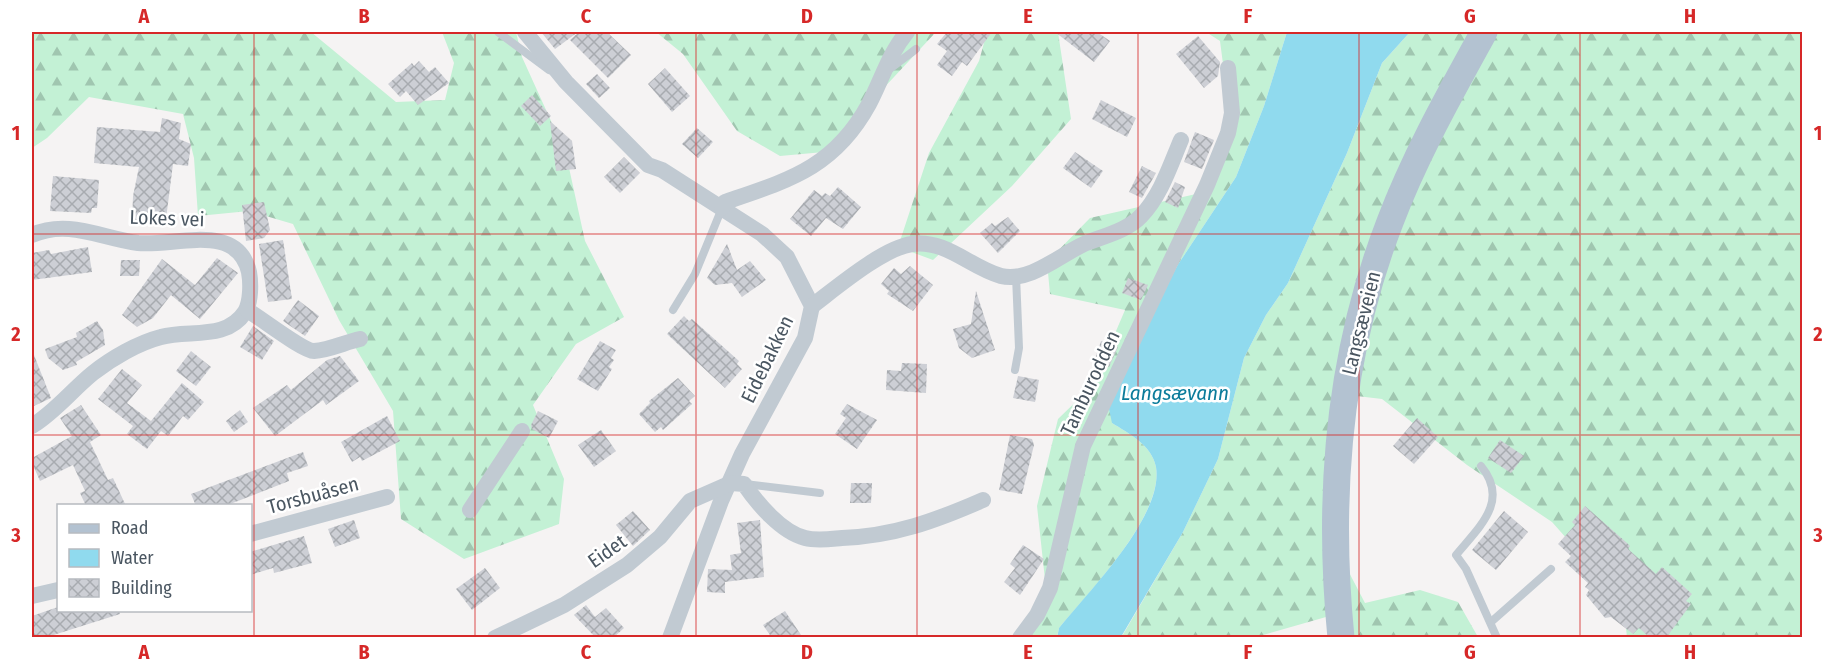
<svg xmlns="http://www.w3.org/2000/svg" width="1834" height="669" font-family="'Fira Sans Condensed',sans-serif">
	<defs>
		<pattern id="forest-firs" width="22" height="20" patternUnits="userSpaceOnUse" patternTransform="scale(1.5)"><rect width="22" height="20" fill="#c3f1d5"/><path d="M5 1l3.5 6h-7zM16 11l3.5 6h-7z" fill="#a0c6b0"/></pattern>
		<pattern id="building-cross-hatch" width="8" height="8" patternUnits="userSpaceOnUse" patternTransform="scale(1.5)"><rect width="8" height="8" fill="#cdcfd5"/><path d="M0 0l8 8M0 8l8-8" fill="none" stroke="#a8abb0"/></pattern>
	</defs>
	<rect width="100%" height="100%" fill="#f5f3f3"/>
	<g fill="url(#forest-firs)">
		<polygon points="32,32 311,32 396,102 445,100 454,63 442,32 516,32 522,57 566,154 585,241 624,317 576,344 533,405 564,479 559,524 464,559 401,519 393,411 339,320 293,224 249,211 198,216 194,158 183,114 89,97 47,138 32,148"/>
		<polygon points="656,32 936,32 824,152 780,156 737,131 683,54"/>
		<polygon points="987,32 1058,32 1071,119 1012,186 933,260 898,247 929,153 979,61"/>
		<path d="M1206 32H1287L1264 106 1236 177 1177 266 1112 423C1128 433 1152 445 1156 467 1164 515 1088 593 1059 628L1057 637 1020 638 1047 598 1037 506 1058 419 1093 385 1125 310 1050 294 1047 262 1090 218 1196 194 1230 118 1220 41Z"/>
		<polygon points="1410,32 1802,32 1802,637 1627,637 1623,602 1552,522 1467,465 1382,399 1340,394 1343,561 1365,603 1420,590 1458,602 1478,637 1345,637 1340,613 1256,637 1121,638 1183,532 1218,459 1244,358 1266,315 1288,283 1347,153 1382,63"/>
	</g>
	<path fill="#90daee" d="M1287 32H1410L1382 63 1347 153 1288 283 1266 315 1244 358 1218 459 1183 532 1121 637 1057 638 1059 628C1088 592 1164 516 1156 467 1152 445 1128 433 1112 423L1108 404 1177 266 1236 177 1264 106Z"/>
	<g fill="url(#building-cross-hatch)">
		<polygon points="541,32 578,32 555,49"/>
		<polygon points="579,32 607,32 631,55 608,78 570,40"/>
		<polygon points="947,32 992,32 967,66 962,62 952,76 937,65 947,51 937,44"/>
		<polygon points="1055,32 1097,32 1110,41 1094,62"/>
		<polygon points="1198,36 1220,62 1218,76 1204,88 1176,54"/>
		<polygon points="419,61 429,72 435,67 449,83 418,105 406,91 400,97 388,84 412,63 414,66"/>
		<polygon points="665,68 690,96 672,112 648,84"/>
		<polygon points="597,74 610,88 599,98 586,84"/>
		<polygon points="532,95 551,116 540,126 521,106"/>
		<polygon points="1101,100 1136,118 1127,137 1092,119"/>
		<polygon points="162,118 181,123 179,139 191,144 188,166 173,164 165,227 132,223 133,196 139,167 94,163 97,127 160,132"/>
		<polygon points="550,121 572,141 576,169 556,171"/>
		<polygon points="697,128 713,142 698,158 682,144"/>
		<polygon points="1195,132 1214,140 1202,169 1184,162"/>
		<polygon points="1075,152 1103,171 1091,188 1063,168"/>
		<polygon points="624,157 640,173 620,193 604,177"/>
		<polygon points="1142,166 1156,173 1142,198 1129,192"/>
		<polygon points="53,176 99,180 97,208 92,208 91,213 50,211"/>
		<polygon points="1175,182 1185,187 1178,208 1165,202"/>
		<polygon points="838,187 861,207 843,229 826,218 811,236 790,219 814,190 822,196 825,193 830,196"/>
		<polygon points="264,202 270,230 264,238 246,241 242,205"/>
		<polygon points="1008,217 1020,231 998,253 980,233 992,223 995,226"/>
		<polygon points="283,240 292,299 268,302 259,244"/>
		<polygon points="727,244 737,270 750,261 766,280 742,297 732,283 715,285 707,278"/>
		<polygon points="88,247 92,272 32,280 32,253 49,250 51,254"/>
		<polygon points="217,258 238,273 200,319 171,295 153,318 137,327 122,315 162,259 195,285"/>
		<polygon points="121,260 140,260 139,276 120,276"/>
		<polygon points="910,266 933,285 913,311 887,294 889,291 881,284 894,268 901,274"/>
		<polygon points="1128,278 1148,285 1141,300 1122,293"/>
		<polygon points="976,291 995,350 972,358 959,348 953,329 971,324"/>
		<polygon points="298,300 319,316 305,336 283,321"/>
		<polygon points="684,316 689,321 692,319 739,361 737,364 742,369 725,388 667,334"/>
		<polygon points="97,321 103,330 105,345 76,362 77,365 63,370 48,358 45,349 77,337 76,333"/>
		<polygon points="253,326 274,341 262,360 240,347"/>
		<polygon points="600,341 616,350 611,358 614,360 609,367 612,369 598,391 577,379"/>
		<polygon points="1101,341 1118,347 1109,367 1094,362"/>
		<polygon points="32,350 51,398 32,407"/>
		<polygon points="191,351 211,367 196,386 176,371"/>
		<polygon points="340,356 359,381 326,405 323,400 275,436 253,408 287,385 291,390 327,360"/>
		<polygon points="902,363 927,364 926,393 886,390 887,370 901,371"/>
		<polygon points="122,369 142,385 127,403 151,421 182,383 204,402 188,420 183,416 168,436 161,431 147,449 127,434 133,426 98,399"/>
		<polygon points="1018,376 1039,380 1035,402 1013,398"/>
		<polygon points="678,378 695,396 689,401 692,404 663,430 661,427 655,432 639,414 650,403 649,401"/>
		<polygon points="847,404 877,420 857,449 835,434 846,418 840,414"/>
		<polygon points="81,405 101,435 90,442 108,480 113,478 126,506 86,506 80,493 85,491 73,465 40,481 32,463 32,458 72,436 60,418"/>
		<polygon points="240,410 248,422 234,432 226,421"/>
		<polygon points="538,411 558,421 549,438 532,429 531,425"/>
		<polygon points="387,416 400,441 362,461 360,457 352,462 341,442"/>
		<polygon points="1417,418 1438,437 1414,464 1393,446"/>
		<polygon points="601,430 616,451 594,467 578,445"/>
		<polygon points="1010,435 1032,439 1034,445 1022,494 999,490"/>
		<polygon points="1500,440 1524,456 1511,473 1488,458"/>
		<polygon points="303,452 308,466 287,473 289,481 225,506 196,506 191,494"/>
		<polygon points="851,483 872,483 871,503 850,503"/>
		<polygon points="1585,506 1627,543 1630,546 1628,549 1656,574 1662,567 1692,594 1686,601 1691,604 1666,638 1650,638 1639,628 1633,634 1611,617 1605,618 1586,595 1589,590 1585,587 1588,583 1565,562 1571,556 1558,544 1575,525 1572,522"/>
		<polygon points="633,511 650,530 633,546 616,525"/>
		<polygon points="1504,511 1528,532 1496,570 1472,550"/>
		<polygon points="354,520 360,538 335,547 328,529"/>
		<polygon points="760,520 764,577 725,582 725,593 707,592 708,569 732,570 730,555 741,553 737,523"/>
		<polygon points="304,536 312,563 274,573 273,568 250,575 250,552"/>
		<polygon points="1023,545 1044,559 1020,595 1004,582 1015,568 1010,564"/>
		<polygon points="485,568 500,588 472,610 456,589"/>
		<polygon points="586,605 595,617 606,608 624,628 613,638 596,638 574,615"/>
		<polygon points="58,607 58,610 119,610 120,614 44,638 32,638 32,616"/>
		<polygon points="785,611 803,638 772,638 763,625"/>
	</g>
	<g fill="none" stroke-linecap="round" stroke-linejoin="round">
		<g stroke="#c1cad2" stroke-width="8">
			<polyline points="498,32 549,70"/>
			<polyline points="891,68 916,49"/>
			<polyline points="673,310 695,274 722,208"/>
			<polyline points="1015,370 1019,348 1016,276"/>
			<path d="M1481 466C1510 501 1479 527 1456 555L1466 569 1497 638"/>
			<polyline points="745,484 820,493"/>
			<polyline points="1491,622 1551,569"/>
		</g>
		<g stroke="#c1cad2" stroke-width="16">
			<polyline points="525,32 566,82 648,165 662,170 762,234 787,257 812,306 805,338 742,454 721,501 670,638"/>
			<path d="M722 208 725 202C789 180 834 168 869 104 882 79 889 54 907 32"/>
			<path d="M32 235C68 219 101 238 138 243 174 247 237 221 249 272 251 283 251 302 245 312 226 341 189 329 161 337 138 343 112 358 93 373 72 390 55 412 32 426"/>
			<path d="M812 306C836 288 883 248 912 244 946 239 971 268 1001 276 1029 283 1060 255 1084 244 1103 236 1127 231 1141 216 1161 195 1170 166 1181 140"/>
			<path d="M247 310C261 318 303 351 314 351 329 350 346 342 360 339"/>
			<polyline points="470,510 522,431"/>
			<polyline points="250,534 387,497"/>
			<polyline points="32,596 58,590"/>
			<path d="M495 638 564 605 627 565 660 537 690 501 731 483 744 484C757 503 781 532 805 538 817 541 830 539 842 538 894 536 935 521 983 500"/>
			<polyline points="1020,638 1037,615 1050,588 1083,446 1207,185 1228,133 1232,113 1228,68"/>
		</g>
		<path stroke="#b3c2d1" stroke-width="27" d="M1341 638C1327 496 1338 356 1390 222 1415 156 1450 94 1484 32"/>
	</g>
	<path fill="none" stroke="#d62828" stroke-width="1.5" stroke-opacity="0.55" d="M254 32V638M475 32V638M696 32V638M917 32V638M1138 32V638M1359 32V638M1580 32V638M32 234H1802M32 435H1802"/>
	<g text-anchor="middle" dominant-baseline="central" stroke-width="5" stroke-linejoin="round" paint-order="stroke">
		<g font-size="20" fill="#4a5661" stroke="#fff">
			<text transform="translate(167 218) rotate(2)">Lokes vei</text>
			<text transform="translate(1361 323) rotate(-76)">Langsæveien</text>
			<text transform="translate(767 359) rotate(-64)">Eidebakken</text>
			<text transform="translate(1090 383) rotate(-65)">Tamburodden</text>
			<text transform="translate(313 495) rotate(-15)">Torsbuåsen</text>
			<text transform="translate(607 551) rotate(-35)">Eidet</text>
		</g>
		<g font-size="21" font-style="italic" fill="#0c7c9b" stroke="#fff">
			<text x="1175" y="393">Langsævann</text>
		</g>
	</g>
	<rect width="1834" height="669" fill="none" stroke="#ffffff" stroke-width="66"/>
	<rect x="57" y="504" width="195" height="108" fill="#ffffff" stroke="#b7bbc0" stroke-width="1.5"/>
	<rect x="69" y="524" width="30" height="9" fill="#b3c2d1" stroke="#b7bbc0" stroke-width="1.5"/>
	<text x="111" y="534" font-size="18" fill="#4a5661">Road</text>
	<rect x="69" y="549" width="30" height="18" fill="#90daee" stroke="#b7bbc0" stroke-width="1.5"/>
	<text x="111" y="564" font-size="18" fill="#4a5661">Water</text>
	<rect x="69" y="579" width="30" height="18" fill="url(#building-cross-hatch)" stroke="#b7bbc0" stroke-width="1.5"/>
	<text x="111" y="594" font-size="18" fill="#4a5661">Building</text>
	<rect x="33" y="33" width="1768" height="603" fill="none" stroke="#d62828" stroke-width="2"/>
	<g font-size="20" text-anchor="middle" font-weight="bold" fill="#d62828">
		<text x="144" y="23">A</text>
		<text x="364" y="23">B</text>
		<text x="586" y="23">C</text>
		<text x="807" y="23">D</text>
		<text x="1028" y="23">E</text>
		<text x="1248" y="23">F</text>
		<text x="1470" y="23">G</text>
		<text x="1690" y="23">H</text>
		<text x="16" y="140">1</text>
		<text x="1818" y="140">1</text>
		<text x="16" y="341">2</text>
		<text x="1818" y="341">2</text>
		<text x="16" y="542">3</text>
		<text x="1818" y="542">3</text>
		<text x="144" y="659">A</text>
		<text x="364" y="659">B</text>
		<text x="586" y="659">C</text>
		<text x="807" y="659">D</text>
		<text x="1028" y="659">E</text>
		<text x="1248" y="659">F</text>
		<text x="1470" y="659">G</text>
		<text x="1690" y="659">H</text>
	</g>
</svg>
